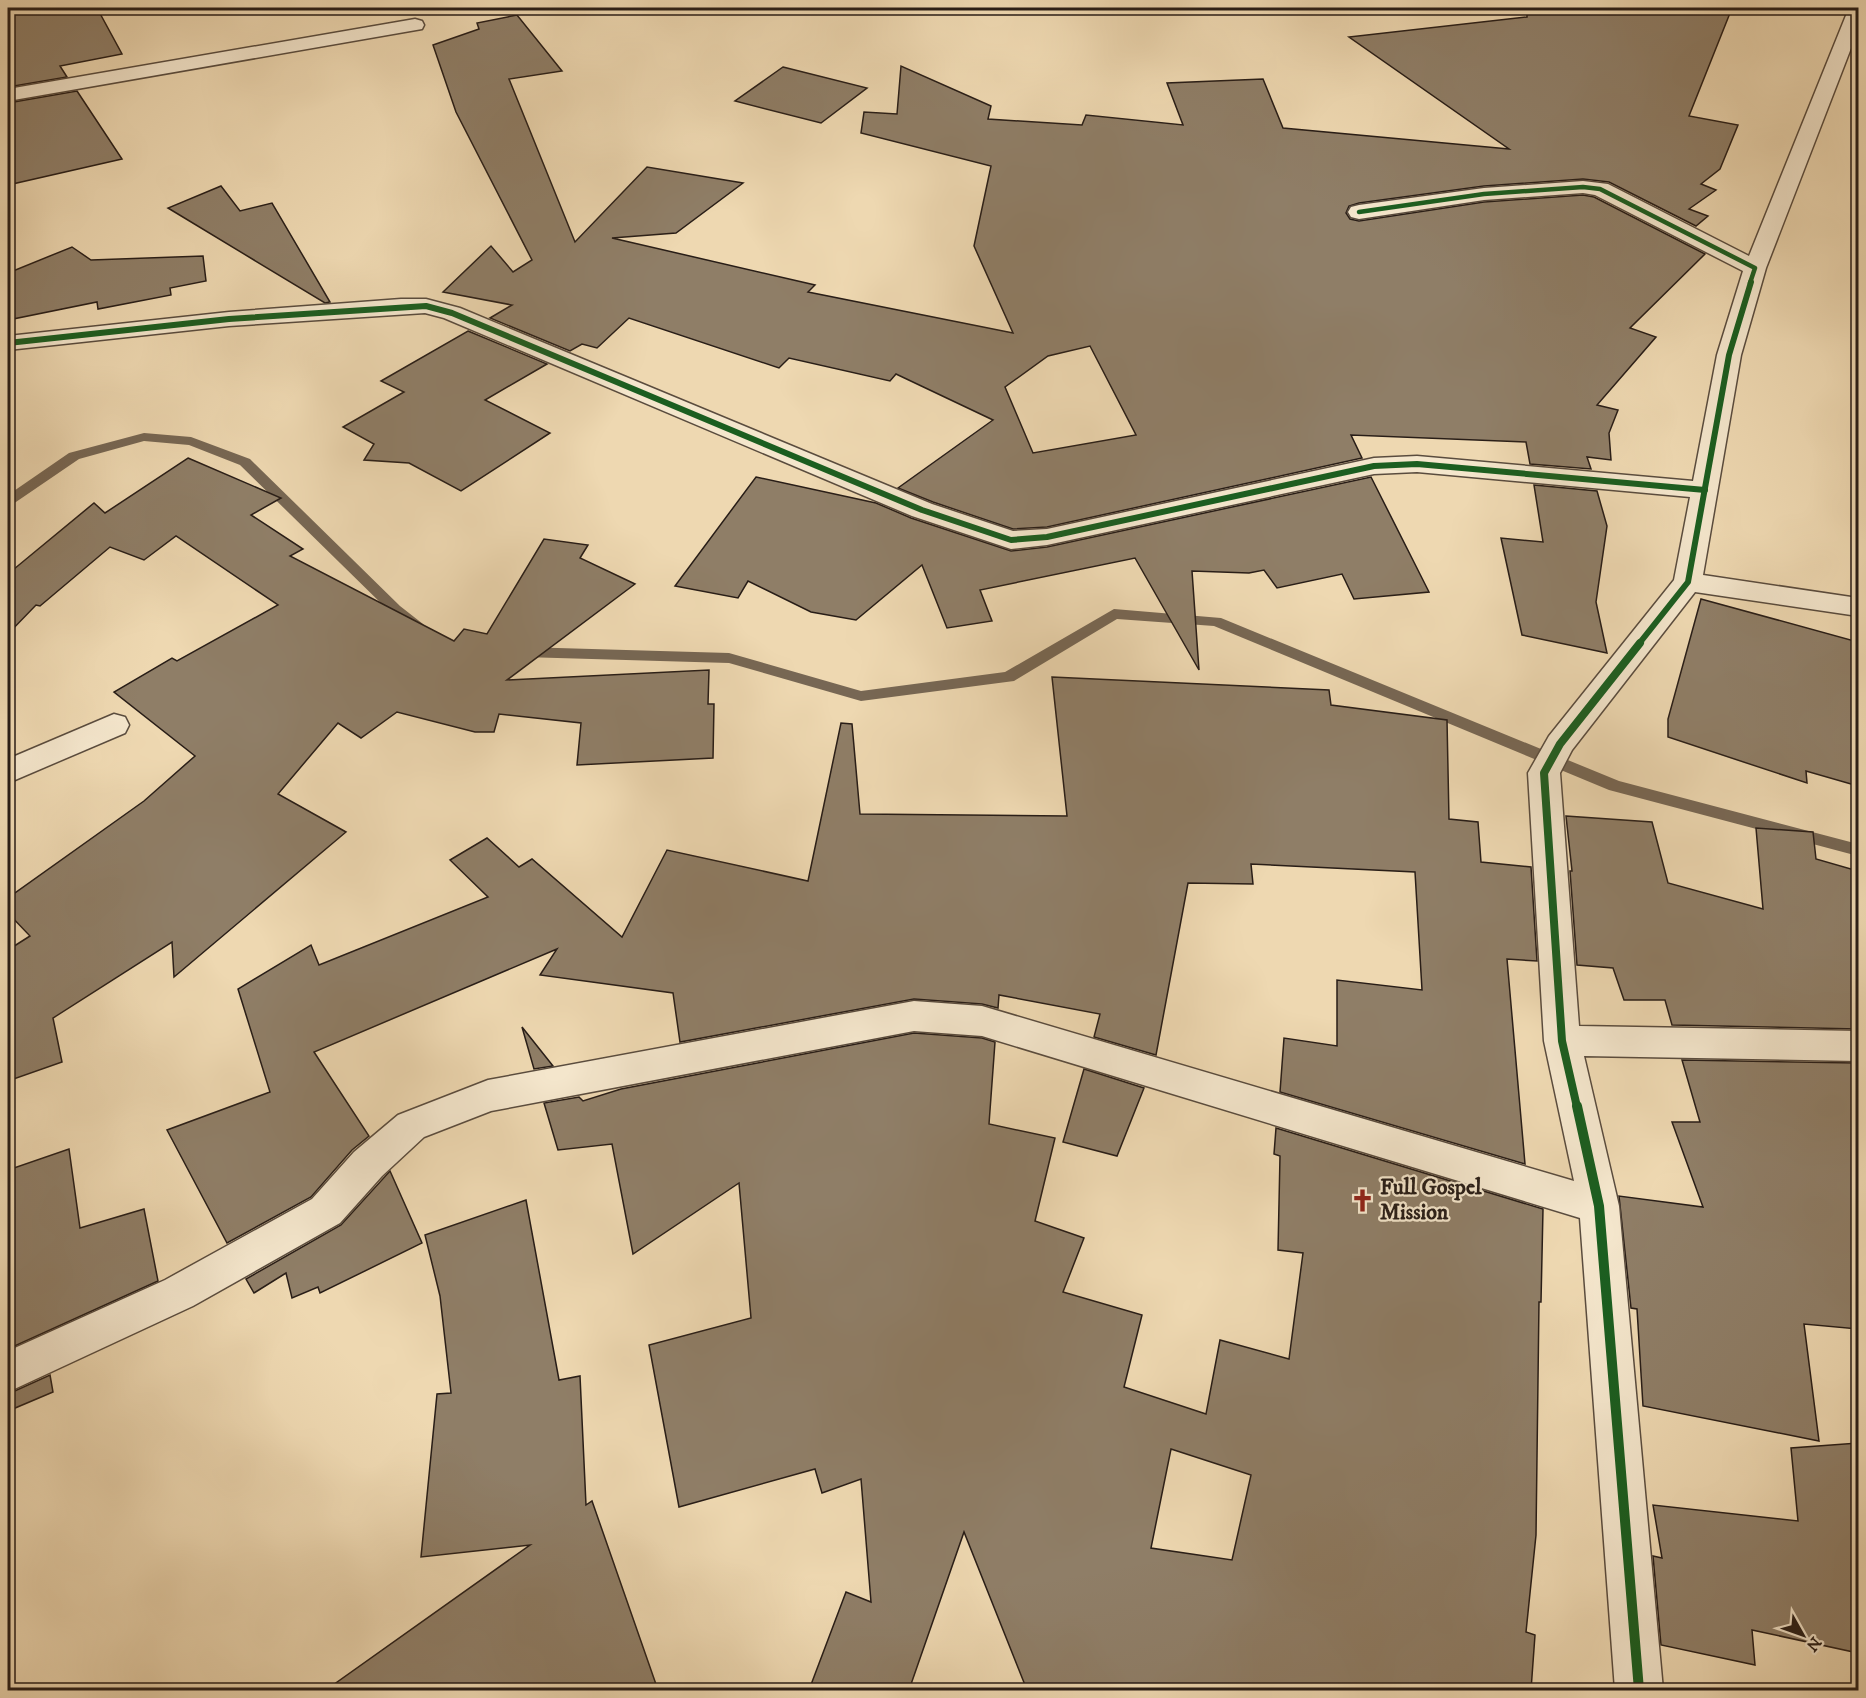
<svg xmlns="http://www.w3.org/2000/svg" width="1866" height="1698" font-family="'IM FELL DW Pica',serif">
	<rect width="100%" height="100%" fill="#eed8b1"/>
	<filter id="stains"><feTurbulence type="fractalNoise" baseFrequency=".00333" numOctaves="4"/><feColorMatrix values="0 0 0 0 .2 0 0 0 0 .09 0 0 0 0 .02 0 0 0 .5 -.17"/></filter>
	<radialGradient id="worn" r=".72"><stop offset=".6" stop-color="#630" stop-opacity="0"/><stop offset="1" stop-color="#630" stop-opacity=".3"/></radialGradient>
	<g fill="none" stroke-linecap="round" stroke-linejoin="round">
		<g fill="#776754" fill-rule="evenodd">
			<polygon points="144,433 191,437 250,459 400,606 423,624 425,627 423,630 413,630 390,612 240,465 189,445 144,441 79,459 13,504 8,505 8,495 69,453"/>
			<polygon points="1114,609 1221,618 1619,781 1858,844 1858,856 1609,790 1214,626 1117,619 1014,681 861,701 729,663 523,657 516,652 523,647 729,653 861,691 1005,672"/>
		</g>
	</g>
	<g fill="#8f7e67" stroke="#281d17" stroke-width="1.5" fill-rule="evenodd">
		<polygon points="8,8 97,8 122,54 60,66 67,77 8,87"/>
		<path d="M1527 8H1732L1689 116 1738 125 1720 169 1701 184 1716 190 1689 209 1708 216 1696 226 1609 182 1583 179 1484 186 1359 203 1349 206 1346 213 1350 219 1359 221 1484 202 1583 195 1594 197 1705 254 1630 328 1656 337 1597 405 1618 410 1609 433 1611 460 1587 457 1591 469 1530 464 1526 442 1351 435 1362 458 1047 527 1013 529 933 502 898 488 993 420 896 374 890 381 789 358 779 368 629 318 597 348 582 344 570 351 490 318 512 305 443 292 491 246 513 272 532 260 456 112 433 45 479 29 477 23 517 15 562 71 509 79 575 242 647 167 743 183 676 233 612 238 815 285 808 292 1013 333 974 246 991 166 861 133 864 112 897 114 901 66 991 106 988 119 1082 125 1086 115 1183 125 1167 83 1263 79 1283 128 1509 149 1349 37 1527 17ZM1090 346 1136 435 1033 453 1005 387 1048 356Z"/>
		<polygon points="783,67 867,88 821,123 735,101"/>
		<polygon points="77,91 122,159 8,185 8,103"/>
		<polygon points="221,186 240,211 272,203 330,302 325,303 168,208"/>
		<polygon points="72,247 91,260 203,256 206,281 170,288 171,295 98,309 97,302 8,320 8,273"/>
		<polygon points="468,331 547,364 485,400 550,433 461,491 409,463 364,460 374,444 343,427 404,392 381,381"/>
		<polygon points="188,458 281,498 251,515 303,549 290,556 454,641 464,629 487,634 544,539 588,545 580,558 635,584 507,680 709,670 708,704 714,704 713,758 577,765 581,723 499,714 494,732 475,732 397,712 361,738 338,723 278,794 346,832 174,977 172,942 53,1018 62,1062 8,1081 8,950 30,936 8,913 8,898 144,801 195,756 114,692 172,658 177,661 278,605 176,536 144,560 110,547 40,606 36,605 8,634 8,574 94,503 105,513"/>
		<polygon points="756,477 876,503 911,518 1011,551 1047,547 1371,477 1429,592 1354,599 1342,574 1277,588 1264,570 1249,573 1192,571 1199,670 1135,558 980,590 992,621 947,628 922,565 856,620 811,612 748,581 738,598 675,586"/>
		<polygon points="1534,485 1597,491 1607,526 1596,602 1607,653 1522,635 1501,538 1543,542"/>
		<polygon points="1701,599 1858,642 1858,786 1806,771 1807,783 1668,737 1668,719"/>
		<polygon points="1052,677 1329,690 1331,705 1447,720 1449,819 1478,822 1481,862 1531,867 1537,961 1507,959 1525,1164 1280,1092 1284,1038 1337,1046 1337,980 1422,990 1415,872 1251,864 1253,884 1188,883 1156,1055 1094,1037 1100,1014 999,995 998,1008 982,1004 914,999 680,1042 673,993 540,975 557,949 314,1052 369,1136 352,1150 311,1197 227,1243 167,1130 270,1092 238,989 311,945 319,965 488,897 450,860 487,838 519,867 532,859 622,937 667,850 808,881 841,723 852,724 860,814 1067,816"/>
		<polygon points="1566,816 1652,822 1668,883 1763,909 1756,828 1813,832 1816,859 1858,871 1858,1029 1672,1025 1665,1000 1624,1000 1613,968 1577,965 1570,871 1572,871"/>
		<polygon points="522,1027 553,1066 534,1069"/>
		<path d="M914 1033 982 1038 995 1042 989 1124 1055 1138 1035 1221 1084 1238 1063 1292 1142 1315 1124 1387 1206 1414 1220 1340 1289 1359 1303 1253 1278 1250 1280 1156 1274 1154 1276 1128 1543 1209 1541 1302H1539L1536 1535 1526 1632 1535 1635 1531 1690H1027L964 1532 909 1690H809L846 1592 871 1602 861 1479 822 1493 815 1469 679 1507 649 1345 751 1318 739 1183 633 1254 612 1144 558 1150 544 1103 579 1097 583 1101 621 1089ZM1171 1449 1251 1475 1232 1560 1151 1548Z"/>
		<polygon points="1682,1060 1858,1063 1858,1329 1804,1324 1819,1441 1643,1406 1637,1309 1631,1308 1619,1196 1703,1207 1672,1122 1700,1122"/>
		<polygon points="1084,1069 1144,1088 1117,1156 1063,1142"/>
		<polygon points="69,1149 80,1228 144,1209 158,1281 8,1349 8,1170"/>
		<polygon points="390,1171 422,1243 320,1293 318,1287 292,1298 286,1273 254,1293 246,1279 341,1225"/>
		<polygon points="526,1200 559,1380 580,1376 586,1505 592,1501 658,1690 326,1690 530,1545 421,1557 437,1394 451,1393 440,1296 425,1235"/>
		<polygon points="50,1375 53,1392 8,1411 8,1394"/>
		<polygon points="1858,1443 1858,1653 1752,1630 1755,1665 1661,1645 1653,1556 1662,1558 1653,1505 1798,1521 1791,1448"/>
	</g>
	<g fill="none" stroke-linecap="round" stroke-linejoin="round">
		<defs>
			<g id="minor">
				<polygon points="1849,8 1858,8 1858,30 1766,268 1741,355 1703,575 1858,598 1858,616 1695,592 1572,750 1560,773 1579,1026 1858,1031 1858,1061 1584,1056 1619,1206 1663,1690 1615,1690 1580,1218 982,1036 914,1031 491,1111 424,1137 382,1176 340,1223 193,1306 8,1392 8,1351 165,1280 312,1199 354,1152 398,1115 488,1080 914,1001 982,1006 1574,1181 1544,1041 1528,773 1549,736 1674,580 1690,497 1417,472 1374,474 1047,545 1011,549 912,516 444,318 425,313 229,326 8,350 8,336 229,312 401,299 426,299 460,308 932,504 1013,531 1047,529 1374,458 1417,456 1693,481 1717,355 1743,271 1595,195 1583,193 1484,200 1359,219 1351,217 1348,212 1351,207 1359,205 1484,188 1583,181 1608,184 1749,256"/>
				<polygon points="415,19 422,21 424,25 422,29 8,101 8,89"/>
				<polygon points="114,714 125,717 129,725 125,733 8,783 8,759"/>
			</g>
		</defs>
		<use href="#minor" stroke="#5a4c3e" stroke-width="3"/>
		<use href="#minor" fill="#f4e6cc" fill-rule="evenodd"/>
		<defs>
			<polyline id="cycleway-far3" points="1359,212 1484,194 1583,187 1600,189 1755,268 1750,283"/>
			<g id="cycleway-far2">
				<polyline points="8,343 229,319 426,306 452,313 922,510 1011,540 1047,537 1374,466 1417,464 1705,490"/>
				<polyline points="1638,645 1688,582 1729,355 1751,282"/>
			</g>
			<polyline id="cycleway-far1" points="1577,1107 1562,1041 1544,773 1560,744 1640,643"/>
			<polyline id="cycleway" points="1577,1106 1599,1206 1639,1690"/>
		</defs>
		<use href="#cycleway-far3" stroke="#f4e6cc" stroke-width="7"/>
		<use href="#cycleway-far2" stroke="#f4e6cc" stroke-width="9"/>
		<use href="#cycleway-far1" stroke="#f4e6cc" stroke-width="11"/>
		<use href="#cycleway" stroke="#f4e6cc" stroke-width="14"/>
		<use href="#cycleway-far3" stroke="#1b5e20" stroke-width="4.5"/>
		<use href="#cycleway-far2" stroke="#1b5e20" stroke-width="6"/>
		<use href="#cycleway-far1" stroke="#1b5e20" stroke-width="8"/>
		<use href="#cycleway" stroke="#1b5e20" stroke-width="10"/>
	</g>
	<defs>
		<symbol id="church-bare" viewBox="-9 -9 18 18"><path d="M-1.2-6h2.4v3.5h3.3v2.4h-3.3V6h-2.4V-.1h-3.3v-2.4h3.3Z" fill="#8f2418" stroke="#f4e6cc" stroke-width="2.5" paint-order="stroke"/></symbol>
	</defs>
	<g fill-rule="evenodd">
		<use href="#church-bare" x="1346" y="1184" width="33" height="33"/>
	</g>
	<g text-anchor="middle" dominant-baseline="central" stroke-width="4.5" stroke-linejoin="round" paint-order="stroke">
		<g font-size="22" font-weight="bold" fill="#281d17" stroke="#f4e6cc" text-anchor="start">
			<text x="1380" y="1187">Full Gospel<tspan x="1380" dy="25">Mission</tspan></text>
		</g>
	</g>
	<rect width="1866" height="1698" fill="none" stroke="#eed8b1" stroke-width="30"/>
	<rect x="9" y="9" width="1848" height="1680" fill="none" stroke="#281d17" stroke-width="3"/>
	<rect x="15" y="15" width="1836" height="1668" fill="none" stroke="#281d17" stroke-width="1.5"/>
	<g transform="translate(1803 1635) rotate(130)" stroke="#f4e6cc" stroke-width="4.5" paint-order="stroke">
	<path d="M0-4.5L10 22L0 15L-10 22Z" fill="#281d17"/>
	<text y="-9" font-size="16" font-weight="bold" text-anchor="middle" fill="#281d17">N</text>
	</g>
	<rect width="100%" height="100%" filter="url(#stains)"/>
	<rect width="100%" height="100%" fill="url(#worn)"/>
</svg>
